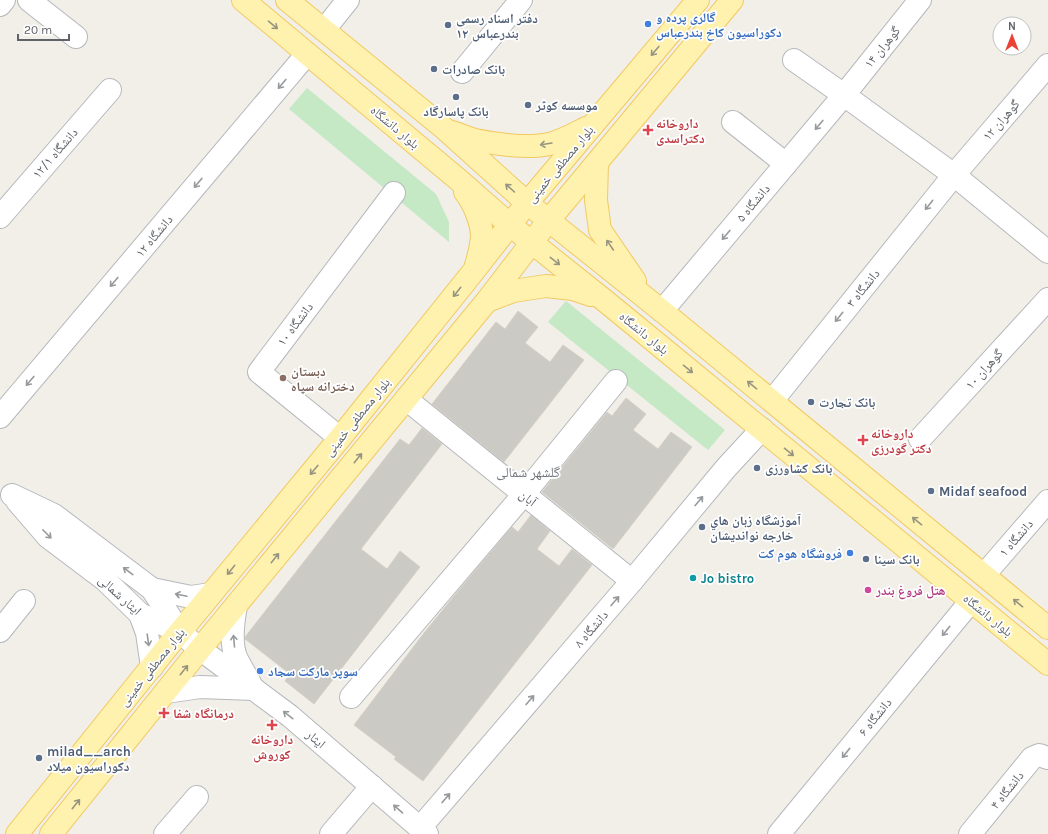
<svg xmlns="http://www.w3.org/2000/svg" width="1048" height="834" font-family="Karla,'Noto Naskh Arabic',sans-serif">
	<rect width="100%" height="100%" fill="#f1efe8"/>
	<g fill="#c5e8c5">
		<polygon points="307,88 436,194 449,222 449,242 289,109"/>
		<polygon points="566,301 725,430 708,450 548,322"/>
	</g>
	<g fill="#cccac5" stroke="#d6d1c6">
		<polygon points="518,311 538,327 525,343 550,362 563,345 584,360 504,462 432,404 496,322 505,329"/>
		<polygon points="626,398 646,414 633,430 658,449 671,432 692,447 613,549 542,492 607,412 612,416"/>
		<polygon points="422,428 442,444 361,549 387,569 400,551 420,567 314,704 285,681 290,674 245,639 245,637 400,439 409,445"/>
		<polygon points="531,515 550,531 537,549 559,566 572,549 592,565 423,781 394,759 396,757 354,725 424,633 458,591 512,527 518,532"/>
	</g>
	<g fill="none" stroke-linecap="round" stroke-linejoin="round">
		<defs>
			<g id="minor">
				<polyline points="29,0 76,37"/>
				<polyline points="0,5 4,0"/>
				<polyline points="324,30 348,0"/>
				<polyline points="794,60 844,95 954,175 1048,252"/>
				<polyline points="462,72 521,0"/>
				<polyline points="733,122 786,164"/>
				<polyline points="0,217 110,90"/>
				<polyline points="662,311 844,95 920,0"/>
				<polyline points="406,399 632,581"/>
				<polyline points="772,401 954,175 1048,65"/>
				<polyline points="0,417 307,54"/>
				<polyline points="340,438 259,372 394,193"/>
				<polyline points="920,439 1048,299"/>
				<polyline points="12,495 54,515 152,589 180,632 200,649 290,716 427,834"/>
				<polyline points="17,501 48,537 105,580 140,614 180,632"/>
				<polyline points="984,575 1048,501"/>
				<polyline points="152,589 191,597 211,594"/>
				<path d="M236 606C233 622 230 642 236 657 240 666 246 675 250 683"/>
				<polyline points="140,614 147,633 152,667"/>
				<polyline points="0,631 24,601"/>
				<polyline points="166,692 200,687 254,689"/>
				<polyline points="351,697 524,494 616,381"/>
				<polyline points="420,828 632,581 726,468 762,429"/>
				<polyline points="165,834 197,797"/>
				<polyline points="331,834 372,786"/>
				<polyline points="779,834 971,601"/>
				<polyline points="970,834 1032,758 1039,755 1048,758"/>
			</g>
			<g id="major">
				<polyline points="243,0 460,181 510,225 604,300 1048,664"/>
				<polyline points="287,0 445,129 527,203 662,311 1048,628"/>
				<path d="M452 132C459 134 467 138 475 140 496 144 528 149 549 144 562 141 574 134 586 128"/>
				<polyline points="597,163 596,200 600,230 635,281"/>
				<path d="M465 192C474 203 482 223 482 237 481 246 479 256 476 265"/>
				<polyline points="487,301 513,291 546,286 573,289 591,295"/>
				<polyline points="17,834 165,650 340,438 473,272 527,203 698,0"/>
				<polyline points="51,834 200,649 486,302 549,220 732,0"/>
			</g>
		</defs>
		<use href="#minor" stroke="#b5b8bc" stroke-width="24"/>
		<use href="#major" stroke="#f2c960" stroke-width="24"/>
		<use href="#minor" stroke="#fff" stroke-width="22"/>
		<use href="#major" stroke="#fff2af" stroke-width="22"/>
	</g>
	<defs><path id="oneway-shaft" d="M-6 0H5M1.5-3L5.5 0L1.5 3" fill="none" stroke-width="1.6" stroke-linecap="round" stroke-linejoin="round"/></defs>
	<g stroke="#979581">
		<use href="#oneway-shaft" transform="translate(273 25) rotate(40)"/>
		<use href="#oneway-shaft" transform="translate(655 51) rotate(130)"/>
		<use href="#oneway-shaft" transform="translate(546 144) rotate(171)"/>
		<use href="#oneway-shaft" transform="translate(510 188) rotate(-138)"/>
		<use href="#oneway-shaft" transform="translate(610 245) rotate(-124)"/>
		<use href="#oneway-shaft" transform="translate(555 261) rotate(38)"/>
		<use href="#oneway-shaft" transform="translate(457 292) rotate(129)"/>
		<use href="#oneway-shaft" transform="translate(688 369) rotate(39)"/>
		<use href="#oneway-shaft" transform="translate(752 385) rotate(-141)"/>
		<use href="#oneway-shaft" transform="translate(789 452) rotate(39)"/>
		<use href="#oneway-shaft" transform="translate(358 458) rotate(-51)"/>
		<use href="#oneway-shaft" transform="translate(314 470) rotate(130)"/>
		<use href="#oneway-shaft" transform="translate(917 521) rotate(-141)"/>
		<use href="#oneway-shaft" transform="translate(275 558) rotate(-51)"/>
		<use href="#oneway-shaft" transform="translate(231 570) rotate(129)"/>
		<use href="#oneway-shaft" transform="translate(1018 603) rotate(-141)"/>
		<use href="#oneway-shaft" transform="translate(184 670) rotate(-51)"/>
		<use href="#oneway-shaft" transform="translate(76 804) rotate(-51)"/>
	</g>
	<g stroke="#979a9d">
		<use href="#oneway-shaft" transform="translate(282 84) rotate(130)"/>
		<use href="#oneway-shaft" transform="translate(819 125) rotate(130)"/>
		<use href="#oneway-shaft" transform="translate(198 183) rotate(130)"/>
		<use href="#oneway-shaft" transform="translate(929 205) rotate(129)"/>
		<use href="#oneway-shaft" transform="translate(726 235) rotate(130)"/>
		<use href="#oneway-shaft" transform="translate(114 282) rotate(130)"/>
		<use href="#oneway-shaft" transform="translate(839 317) rotate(129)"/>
		<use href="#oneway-shaft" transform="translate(30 381) rotate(130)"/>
		<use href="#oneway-shaft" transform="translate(699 501) rotate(-50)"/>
		<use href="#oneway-shaft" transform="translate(47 534) rotate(45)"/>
		<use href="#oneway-shaft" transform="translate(128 571) rotate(-143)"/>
		<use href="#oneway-shaft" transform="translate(181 595) rotate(-168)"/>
		<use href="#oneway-shaft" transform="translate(615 601) rotate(-49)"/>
		<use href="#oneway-shaft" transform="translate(946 631) rotate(129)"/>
		<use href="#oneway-shaft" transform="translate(148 640) rotate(82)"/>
		<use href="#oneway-shaft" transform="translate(234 641) rotate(-95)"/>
		<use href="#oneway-shaft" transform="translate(530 700) rotate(-49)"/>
		<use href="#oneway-shaft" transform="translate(288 715) rotate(-142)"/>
		<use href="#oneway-shaft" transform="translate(846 753) rotate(129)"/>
		<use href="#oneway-shaft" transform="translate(446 798) rotate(-49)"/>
		<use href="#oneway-shaft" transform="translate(398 809) rotate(-139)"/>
	</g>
	<g fill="#3f7fe0" stroke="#fff" stroke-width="1.5">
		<circle cx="648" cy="24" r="4"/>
		<circle cx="850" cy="553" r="4"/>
		<circle cx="260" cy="671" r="4"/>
	</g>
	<g fill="#5c6f8a" stroke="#fff" stroke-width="1.5">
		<circle cx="448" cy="25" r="4"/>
		<circle cx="434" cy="69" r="4"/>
		<circle cx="456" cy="97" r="4"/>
		<circle cx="528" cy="105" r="4"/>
		<circle cx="811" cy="402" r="4"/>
		<circle cx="757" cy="468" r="4"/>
		<circle cx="931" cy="491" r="4"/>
		<circle cx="702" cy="527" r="4"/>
		<circle cx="866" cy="559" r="4"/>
		<circle cx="39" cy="758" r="4"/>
	</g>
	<g fill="#e0444e" stroke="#fff" stroke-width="1.5">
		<path d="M646 124h4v4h4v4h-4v4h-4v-4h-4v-4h4z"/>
		<path d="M861 434h4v4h4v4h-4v4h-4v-4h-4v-4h4z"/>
		<path d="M162 707h4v4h4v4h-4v4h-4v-4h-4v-4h4z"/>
		<path d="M270 719h4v4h4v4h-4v4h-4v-4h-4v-4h4z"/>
	</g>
	<circle fill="#8d6e63" stroke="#fff" stroke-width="1.5" cx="283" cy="378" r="4"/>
	<circle fill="#0f9aa8" stroke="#fff" stroke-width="1.5" cx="693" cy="578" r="4"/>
	<circle fill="#d1479c" stroke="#fff" stroke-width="1.5" cx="868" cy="590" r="4"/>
	<g text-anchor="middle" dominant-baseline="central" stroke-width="3.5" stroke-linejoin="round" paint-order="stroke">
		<g font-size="13" font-weight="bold" fill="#366cbe" stroke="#fff" text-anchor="start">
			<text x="656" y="17">گالری پرده و<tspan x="656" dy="15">دکوراسیون کاخ بندرعباس</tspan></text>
			<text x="842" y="553" text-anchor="end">فروشگاه هوم کت</text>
			<text x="268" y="671">سوپر مارکت سجاد</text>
		</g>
		<g font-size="13" font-weight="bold" fill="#4e5e75" stroke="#fff" text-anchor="start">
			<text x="456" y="18">دفتر اسناد رسمی<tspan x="456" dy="15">۱۲ بندرعباس</tspan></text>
			<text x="442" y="69">بانک صادرات</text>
			<text x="536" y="105">موسسه کوثر</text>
			<text x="456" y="111" text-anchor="middle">بانک پاسارگاد</text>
			<text x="819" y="402">بانک تجارت</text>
			<text x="765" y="468">بانک کشاورزی</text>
			<text x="939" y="491">Midaf seafood</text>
			<text x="710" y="520">آموزشگاه زبان هاي<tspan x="710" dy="15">خارجه نوانديشان</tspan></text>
			<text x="874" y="559">بانک سینا</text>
			<text x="47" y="751">milad__arch<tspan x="47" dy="15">دکوراسیون میلاد</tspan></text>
		</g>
		<g font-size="13" fill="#5f6368" stroke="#fff">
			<text transform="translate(882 47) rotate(-51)">گوهران ۱۴</text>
			<text transform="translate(1001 120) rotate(-49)">گوهران ۱۲</text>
			<text transform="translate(395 127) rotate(40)">بلوار دانشگاه</text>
			<text transform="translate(55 153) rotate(-49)">دانشگاه ۱۲/۱</text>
			<text transform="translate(560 164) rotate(-50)">بلوار مصطفی خمینی</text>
			<text transform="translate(753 203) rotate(-50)">دانشگاه ۵</text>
			<text transform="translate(154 236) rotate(-50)">دانشگاه ۱۲</text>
			<text transform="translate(863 288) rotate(-51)">دانشگاه ۳</text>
			<text transform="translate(295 324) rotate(-53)">دانشگاه ۱۰</text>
			<text transform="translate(644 333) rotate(39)">بلوار دانشگاه</text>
			<text transform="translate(984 369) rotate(-48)">گوهران ۱۰</text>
			<text transform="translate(357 417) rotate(-51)">بلوار مصطفی خمینی</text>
			<text transform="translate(528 498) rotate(39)">آبان</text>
			<text transform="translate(1016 538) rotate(-49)">دانشگاه ۱</text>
			<text transform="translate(120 595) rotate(42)">ایثار شمالی</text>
			<text transform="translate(988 615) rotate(39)">بلوار دانشگاه</text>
			<text transform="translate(591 629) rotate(-49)">دانشگاه ۸</text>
			<text transform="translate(152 667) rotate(-51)">بلوار مصطفی خمینی</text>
			<text transform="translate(875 717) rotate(-51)">دانشگاه ۶</text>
			<text transform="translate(316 739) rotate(41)">ایثار</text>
			<text transform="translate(1007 790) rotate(-51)">دانشگاه ۴</text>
		</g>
		<g font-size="13" font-weight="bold" fill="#be3a42" stroke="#fff" text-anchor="start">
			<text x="656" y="123">داروخانه<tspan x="656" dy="15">دکتراسدی</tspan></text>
			<text x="871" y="433">داروخانه<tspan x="871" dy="15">دکتر گودرزی</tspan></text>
			<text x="173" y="713">درمانگاه شفا</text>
			<text x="272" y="739" text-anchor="middle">داروخانه<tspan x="272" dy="15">کوروش</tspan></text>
		</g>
		<g font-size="13" font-weight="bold" fill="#785e54" stroke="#fff" text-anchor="start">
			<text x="291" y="371">دبستان<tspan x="291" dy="15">دخترانه سپاه</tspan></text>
		</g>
		<g font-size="13" font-weight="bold" fill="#0d838f" stroke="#fff" text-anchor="start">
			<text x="701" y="578">Jo bistro</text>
		</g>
		<g font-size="13" font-weight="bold" fill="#b23c85" stroke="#fff" text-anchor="start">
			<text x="876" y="590">هتل فروغ بندر</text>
		</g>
		<g font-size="14" fill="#70757a" stroke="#fff">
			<text x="528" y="472">گلشهر شمالی</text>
		</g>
	</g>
	<g transform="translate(1012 36)"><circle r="19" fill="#ffffff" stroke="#bfc1c3"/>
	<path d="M0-3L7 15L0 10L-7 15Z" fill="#ea4335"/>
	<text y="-6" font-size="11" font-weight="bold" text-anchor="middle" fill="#5f6368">N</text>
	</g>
	<path d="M18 34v6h51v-6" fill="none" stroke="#5f6368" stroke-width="2"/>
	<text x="24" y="34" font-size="12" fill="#5f6368" stroke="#ffffff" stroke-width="3" paint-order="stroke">20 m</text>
</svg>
